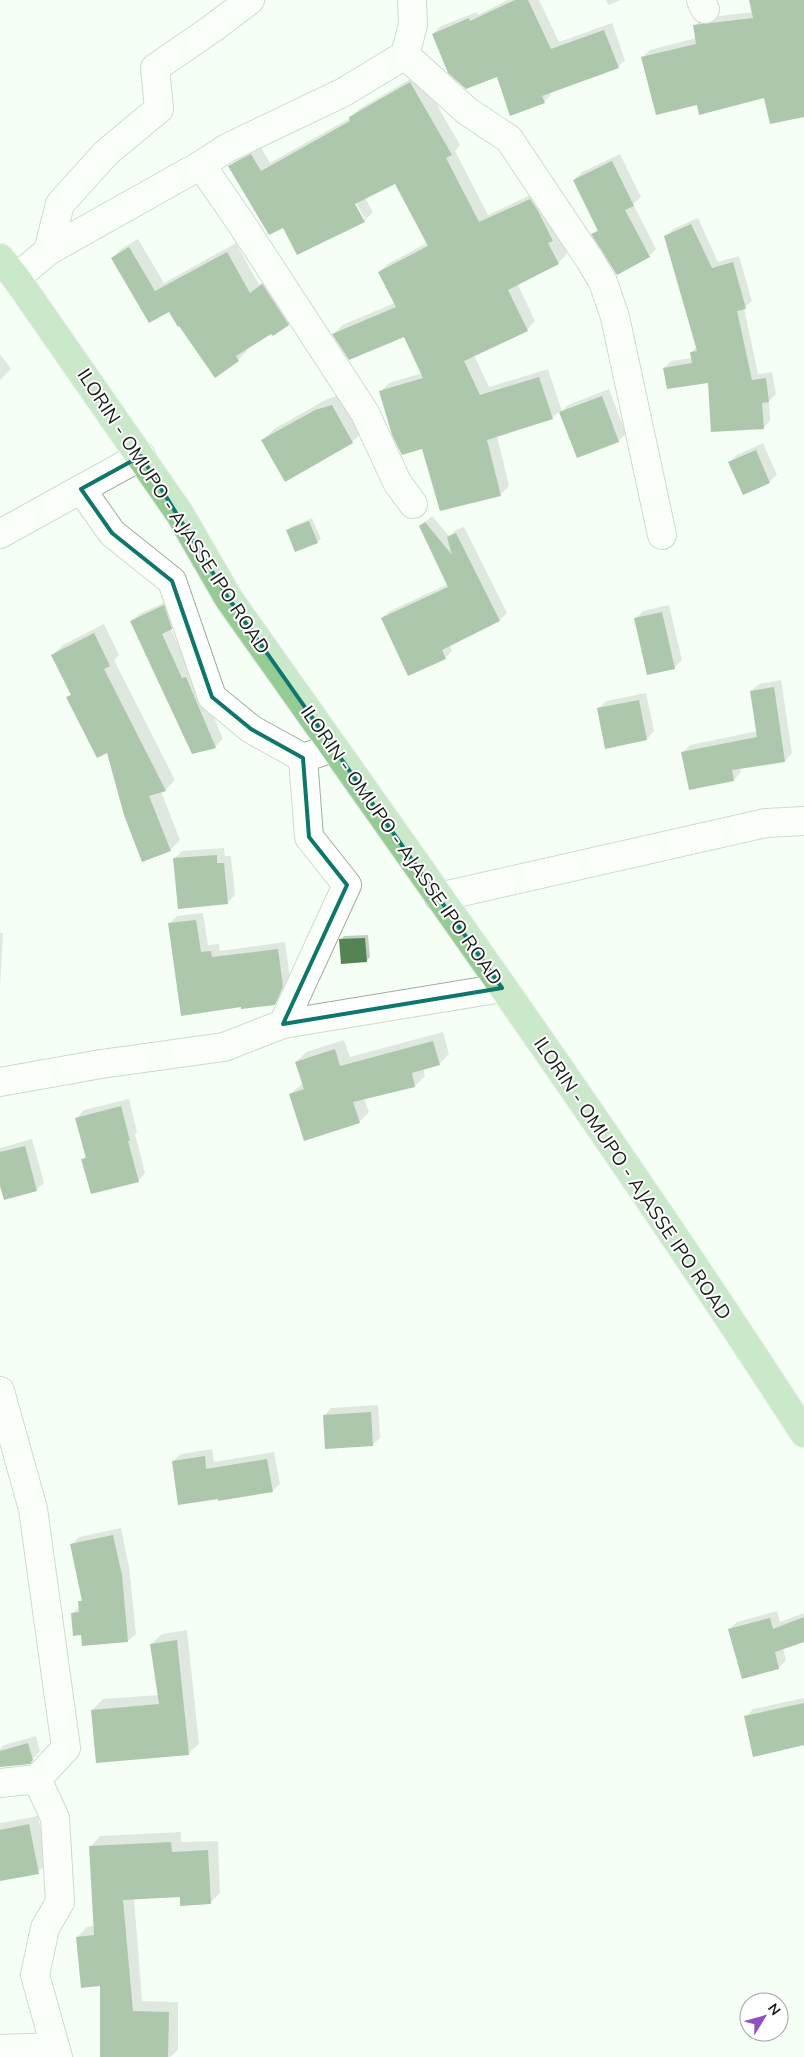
<svg xmlns="http://www.w3.org/2000/svg" width="804" height="2057" font-family="Mulish,sans-serif">
	<rect width="100%" height="100%" fill="#f5fff5"/>
	<g fill="#0003" fill-rule="evenodd">
		<polygon points="508,0 539,0 559,42 612,23 625,60 618,67 550,92 551,95 544,102 433,34 441,26 477,12 478,15"/>
		<polygon points="606,0 621,0 608,5"/>
		<polygon points="750,0 804,0 804,116 765,96 698,104 642,58 650,50 696,38 695,26 702,18 753,12"/>
		<path d="M419 74 460 145 455 151 488 215 539 191 567 254 558 263 517 283 535 321 527 330 474 355 489 387 548 369 562 411 568 405 609 389 626 434 618 441 577 457 560 411 552 418 497 436 509 486 500 495 423 447 381 391 389 383 422 373 404 336 334 334 342 325 395 303 379 272 388 264 427 243 395 182 365 198 373 212 364 221 298 253 283 226 230 166 239 157 260 146 270 163 350 118 359 109ZM353 198 365 219H362L351 200Z"/>
		<polygon points="620,154 641,197 633,204 656,249 649,256 593,234 598,229 574,180 582,172"/>
		<polygon points="698,218 718,262 739,256 752,301 744,308 758,374 772,372 776,394 769,401 770,421 763,428 710,382 664,368 671,361 692,358 691,353 697,346 666,236 673,229"/>
		<polygon points="138,239 164,283 236,243 259,285 272,276 297,315 288,324 245,349 247,351 238,360 170,310 112,258 121,249"/>
		<polygon points="0,354 11,369 0,380"/>
		<polygon points="343,394 364,431 352,442 263,440 274,429 327,399"/>
		<polygon points="763,443 777,475 769,482 729,462 737,455"/>
		<polygon points="432,516 449,536 456,530 464,527 507,613 500,620 450,645 452,651 445,658 382,618 390,611 448,584 420,527"/>
		<polygon points="312,518 321,539 317,542 287,531 291,527"/>
		<polygon points="172,599 179,621 171,629 190,671 194,670 223,739 215,747 132,622 139,614"/>
		<polygon points="669,605 682,660 674,668 636,618 643,611"/>
		<polygon points="104,624 119,655 114,660 175,780 165,790 161,791 180,840 170,850 108,751 68,698 72,694 53,655 63,645"/>
		<polygon points="781,680 792,753 785,761 740,767 741,772 734,780 690,788 682,753 690,745 758,731 751,691 759,684"/>
		<polygon points="646,693 654,731 647,739 606,747 598,709 606,701"/>
		<polygon points="224,848 225,856 231,856 235,895 227,903 174,859 182,851"/>
		<polygon points="203,913 208,945 219,944 220,951 285,942 290,978 282,996 274,1004 242,1008 169,924 177,916"/>
		<polygon points="0,933 3,933 0,988"/>
		<polygon points="368,935 370,957 366,961 340,940 344,936"/>
		<polygon points="443,1032 449,1054 439,1064 423,1068 425,1076 415,1086 364,1098 369,1112 359,1122 290,1094 303,1083 296,1062 306,1052 344,1040 350,1057"/>
		<polygon points="129,1099 137,1132 135,1134 145,1173 138,1181 83,1159 87,1155 77,1118 84,1110"/>
		<polygon points="32,1139 44,1183 36,1190 0,1181 0,1148"/>
		<polygon points="378,1405 380,1438 372,1445 324,1416 331,1408"/>
		<polygon points="212,1449 214,1462 274,1452 280,1484 272,1491 173,1461 181,1454"/>
		<polygon points="121,1528 129,1567 136,1634 128,1641 82,1634 72,1614 80,1606 79,1602 83,1598 71,1545 79,1537"/>
		<polygon points="777,1611 780,1622 804,1613 804,1640 783,1648 786,1660 779,1668 743,1678 729,1629 737,1622"/>
		<polygon points="187,1630 199,1744 188,1754 92,1710 103,1699 159,1695 151,1644 162,1634"/>
		<polygon points="804,1698 804,1744 746,1717 753,1709"/>
		<polygon points="36,1736 40,1751 29,1763 0,1765 0,1749 4,1745"/>
		<polygon points="38,1816 47,1863 38,1872 0,1879 0,1823"/>
		<polygon points="181,1832 181,1842 218,1841 220,1893 210,1903 181,1896 134,1898 142,2001 178,2002 178,2050 170,2057 101,2057 102,1985 77,1937 87,1927 94,1926 90,1847 100,1836"/>
	</g>
	<g fill="#548454">
		<polygon points="515,0 528,0 551,49 604,30 619,68 542,96 545,103 510,116 497,77 466,89 448,73 432,34 469,18 470,21"/>
		<polygon points="749,0 804,0 804,117 770,124 764,98 699,115 697,105 656,115 641,57 696,44 693,25 753,18"/>
		<polygon points="410,82 452,155 446,158 479,222 530,199 538,211 553,241 548,243 559,264 508,290 528,331 464,361 480,395 539,377 553,419 487,440 501,496 440,511 422,449 402,455 392,435 379,391 423,378 404,337 349,360 332,334 396,307 378,272 428,246 395,184 355,204 365,222 297,255 283,228 269,235 228,166 251,154 261,171 350,121 349,117"/>
		<polygon points="612,161 634,206 625,210 650,257 617,275 591,234 598,231 573,180"/>
		<polygon points="691,224 712,268 733,262 746,309 737,311 752,380 766,378 769,402 762,403 764,429 711,432 708,383 667,389 663,368 692,363 690,352 697,351 664,236"/>
		<polygon points="129,247 155,291 227,252 250,293 262,284 289,325 273,336 271,334 236,356 239,361 215,378 179,326 178,327 169,312 149,323 111,258"/>
		<polygon points="602,396 619,442 577,458 559,412"/>
		<polygon points="332,405 353,443 285,482 261,440 315,410"/>
		<polygon points="756,450 770,483 743,495 728,462"/>
		<polygon points="309,521 318,543 295,552 286,530"/>
		<polygon points="425,522 452,555 447,537 456,533 500,621 442,650 446,659 408,676 381,618 448,587 419,526"/>
		<polygon points="164,605 172,629 162,634 182,678 186,677 216,748 192,754 130,621"/>
		<polygon points="662,612 675,669 647,675 634,618"/>
		<polygon points="94,633 110,666 104,669 166,791 149,796 171,851 142,862 124,815 107,753 97,758 66,697 71,695 51,655"/>
		<polygon points="774,687 785,762 732,770 734,781 689,790 681,752 757,737 750,691"/>
		<polygon points="639,700 647,740 605,749 597,708"/>
		<polygon points="217,855 217,863 224,863 228,904 178,909 173,858"/>
		<polygon points="196,920 201,952 211,951 212,957 278,949 283,986 275,1005 241,1009 241,1007 181,1016 168,923"/>
		<polygon points="365,938 367,962 341,964 339,939"/>
		<polygon points="433,1041 440,1065 412,1073 415,1087 353,1102 360,1123 304,1141 289,1094 304,1089 295,1062 335,1049 340,1066"/>
		<polygon points="121,1106 130,1141 128,1141 139,1182 91,1194 81,1159 86,1158 75,1118"/>
		<polygon points="25,1146 37,1191 4,1200 0,1186 0,1152"/>
		<polygon points="371,1412 373,1446 325,1449 323,1415"/>
		<polygon points="205,1456 206,1469 267,1459 273,1492 218,1501 218,1499 178,1505 172,1461"/>
		<polygon points="113,1535 122,1575 128,1642 82,1646 81,1635 73,1636 71,1613 79,1612 78,1601 82,1601 70,1544"/>
		<polygon points="804,1617 804,1642 775,1652 779,1669 742,1679 728,1629 770,1618 773,1629"/>
		<polygon points="177,1640 189,1755 96,1763 91,1710 159,1704 150,1644"/>
		<polygon points="804,1703 804,1745 753,1757 744,1716"/>
		<polygon points="28,1743 33,1760 30,1764 0,1767 0,1751"/>
		<polygon points="29,1824 39,1874 0,1881 0,1830"/>
		<polygon points="171,1842 172,1852 208,1850 211,1904 180,1906 180,1897 123,1900 133,2011 169,2012 168,2057 100,2057 100,1986 81,1988 76,1937 94,1935 89,1846"/>
	</g>
	<g fill="none" stroke-linecap="round" stroke-linejoin="round">
		<defs>
			<g id="minor">
				<polyline points="701,0 705,9"/>
				<polyline points="405,55 467,111 509,139 590,260 603,282 615,317 662,535"/>
				<polyline points="201,165 241,223 365,413 397,482 413,504"/>
				<polyline points="48,251 201,165 227,148 342,93 405,55 413,25 412,0"/>
				<polyline points="16,278 48,251 60,204 106,153 159,109 155,68 213,28 250,0"/>
				<polyline points="81,489 112,533 172,581 212,697 251,729 303,758"/>
				<polyline points="0,534 141,456"/>
				<polyline points="439,897 766,823 804,821"/>
				<polyline points="283,1024 347,885 309,837 303,758 321,752"/>
				<polyline points="0,1082 101,1064 224,1047 283,1024 502,988"/>
				<polyline points="0,1391 33,1509 66,1748 37,1779"/>
				<polyline points="0,1783 37,1779 55,1818 60,1902 45,1928 35,1975 58,2057"/>
				<polyline points="0,2049 55,2047"/>
			</g>
			<path id="highway" d="M0 258 16 278 180 514 229 599C424 875 621 1149 804 1433"/>
		</defs>
		<use href="#minor" stroke="#9fae9f" stroke-width="30"/>
		<use href="#highway" stroke="#dadbda" stroke-width="30"/>
		<use href="#minor" stroke="#fff" stroke-width="28"/>
		<use href="#highway" stroke="#94cc94" stroke-width="28"/>
	</g>
	<path d="M0 0H804V2057H0ZM141 456 229 599 502 988 283 1024 347 885 309 837 303 758 251 729 212 697 172 581 112 533 81 489Z" fill="#f5fff5" fill-opacity=".55" fill-rule="evenodd"/>
	<path fill="none" stroke="#0f766e" stroke-width="4" stroke-linejoin="round" d="M141 456 229 599 502 988 283 1024 347 885 309 837 303 758 251 729 212 697 172 581 112 533 81 489Z"/>
	<g text-anchor="middle" dominant-baseline="central" stroke-width="4" stroke-linejoin="round" paint-order="stroke">
		<g font-size="19" fill="#171c17" stroke="#fff">
			<text transform="translate(174 511) rotate(57)">ILORIN - OMUPO - AJASSE IPO ROAD</text>
			<text transform="translate(402 845) rotate(55)">ILORIN - OMUPO - AJASSE IPO ROAD</text>
			<text transform="translate(633 1178) rotate(56)">ILORIN - OMUPO - AJASSE IPO ROAD</text>
		</g>
	</g>
	<g transform="translate(764 2017) rotate(53)"><circle r="24" fill="#ffffff" stroke="#a2a4a2"/>
	<path d="M0-4L9 19L0 12L-9 19Z" fill="#904fc5"/>
	<text y="-8" font-size="14" font-weight="bold" text-anchor="middle" fill="#171c17">N</text>
	</g>
</svg>
